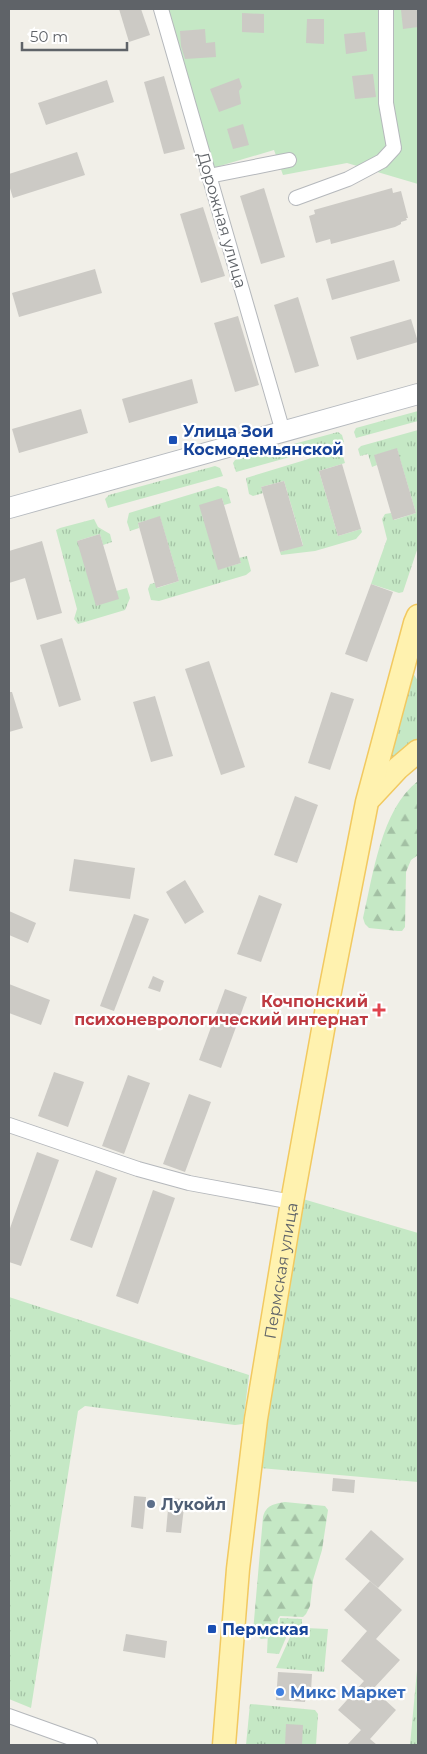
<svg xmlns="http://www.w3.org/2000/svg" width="427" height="1754" font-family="Montserrat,sans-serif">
	<defs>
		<pattern id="grass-tufts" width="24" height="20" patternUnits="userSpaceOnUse" patternTransform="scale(1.25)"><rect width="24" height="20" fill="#c5e8c5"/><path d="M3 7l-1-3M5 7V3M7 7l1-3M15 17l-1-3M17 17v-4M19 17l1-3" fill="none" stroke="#a3c0a4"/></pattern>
		<pattern id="forest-firs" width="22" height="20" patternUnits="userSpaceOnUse" patternTransform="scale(1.25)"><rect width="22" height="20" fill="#c5e8c5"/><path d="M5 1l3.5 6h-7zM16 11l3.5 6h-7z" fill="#a3c0a4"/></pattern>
		<pattern id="park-dots" width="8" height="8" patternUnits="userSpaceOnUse" patternTransform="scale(1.25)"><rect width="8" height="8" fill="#c5e8c5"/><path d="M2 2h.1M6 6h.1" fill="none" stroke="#a3c0a4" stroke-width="1.8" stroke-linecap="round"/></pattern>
	</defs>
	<rect width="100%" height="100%" fill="#f1efe8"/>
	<g fill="url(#grass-tufts)">
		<polygon points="418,411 418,421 356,438 354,432 356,428"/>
		<polygon points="418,430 418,547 403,592 399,593 371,584 387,539 382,519 385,514 391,513 394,520 416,513 397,449 375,455 377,465 372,467 368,454 360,456 358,449 361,446"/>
		<polygon points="338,432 342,435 344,442 236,472 233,463 235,460"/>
		<polygon points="338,450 342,453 345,463 319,471 338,536 361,529 362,532 356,539 315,551 281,555 280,552 303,545 284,481 261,487 263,493 253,496 249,494 246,478"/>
		<polygon points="215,466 220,468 223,476 108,508 105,499 109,495"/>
		<polygon points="218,486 227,489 231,503 224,505 222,498 219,569 241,563 239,558 247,556 251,571 246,575 159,601 151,600 148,589 150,584 155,583 157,588 179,581 160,517 138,523 139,528 130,531 127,522 129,513"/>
		<polygon points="94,519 98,527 110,534 112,542 103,545 100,534 77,541 116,591 127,588 130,598 125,610 78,624 74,619 77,609 56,530 60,528"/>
		<polygon points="411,670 418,681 418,740 386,766"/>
		<polygon points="303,1199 418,1233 418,1482 260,1468"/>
		<polygon points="9,1297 249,1375 243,1424 235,1425 85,1406 78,1411 31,1708 9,1699"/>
		<polygon points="305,1628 328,1629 324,1672 276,1668 291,1635 305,1635"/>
		<polygon points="268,1632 288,1633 279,1654 267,1653"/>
		<polygon points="418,1660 418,1745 410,1745"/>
		<polygon points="250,1704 315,1710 318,1714 316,1745 246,1745"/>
	</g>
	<g fill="url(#forest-firs)">
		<path d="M418 781V855L411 860 406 872 405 927 402 931H398L369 928 365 924 363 918C373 876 381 809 418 781Z"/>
		<path d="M285 1502 325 1506 328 1510 322 1550 313 1580 310 1606 306 1614 303 1617 280 1616 278 1619 277 1635 271 1638 261 1639 253 1632 263 1517C266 1505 274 1504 285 1502Z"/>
	</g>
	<polygon fill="url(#park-dots)" points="280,1618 302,1619 302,1632 279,1631"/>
	<polygon fill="#c5e8c5" points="167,9 418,9 418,184 347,163 283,175 274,150 213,168"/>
	<g fill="#cccac5">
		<polygon points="119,9 141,9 150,35 129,42"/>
		<polygon points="418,9 418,27 403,29 401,10"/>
		<polygon points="242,13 264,14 264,33 242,32"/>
		<polygon points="307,19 324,19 324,44 306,43"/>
		<polygon points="205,29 206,43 215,42 216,57 185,59 181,46 180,31"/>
		<polygon points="365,32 367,51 346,54 344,34"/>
		<polygon points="373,74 376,97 355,99 352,76"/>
		<polygon points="164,76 185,149 164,154 144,82"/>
		<polygon points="239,78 242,87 239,91 241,104 219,112 210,89"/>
		<polygon points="107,80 114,102 46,125 38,103"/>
		<polygon points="243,124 249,145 233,149 227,129"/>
		<polygon points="77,152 85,175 13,198 9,185 9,174"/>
		<polygon points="264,188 285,257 261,264 240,196"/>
		<polygon points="392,188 393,193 401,191 408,218 406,218 407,220 401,222 401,224 395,227 331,244 330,239 316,243 309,216 315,214 314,210"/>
		<polygon points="203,207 225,276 201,283 180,214"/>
		<polygon points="394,260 400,281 332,300 326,279"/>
		<polygon points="95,269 102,293 19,317 12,293"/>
		<polygon points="298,297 319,366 295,373 274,305"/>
		<polygon points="238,316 259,385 235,392 214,323"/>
		<polygon points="411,319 418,342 357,360 350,337"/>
		<polygon points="192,379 198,403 129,423 122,399"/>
		<polygon points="81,409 88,433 19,453 12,429"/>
		<polygon points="397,448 416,513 393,520 374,455"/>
		<polygon points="342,464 361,529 338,536 319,471"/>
		<polygon points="284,481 303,546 280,552 261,487"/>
		<polygon points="222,498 241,563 218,570 199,505"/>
		<polygon points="160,516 179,581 156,588 138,523"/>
		<polygon points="100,534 119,599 96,606 77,541"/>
		<polygon points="42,541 62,613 37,620 25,578 9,583 9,551"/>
		<polygon points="371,584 393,592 367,662 345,654"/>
		<polygon points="62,638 81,700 59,707 40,645"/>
		<polygon points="209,661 245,767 221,775 185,669"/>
		<polygon points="9,692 12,692 23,728 9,732"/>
		<polygon points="331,692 354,699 330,770 308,763"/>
		<polygon points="155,696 173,756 151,762 133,702"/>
		<polygon points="295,796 318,805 297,863 274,855"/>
		<polygon points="74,859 135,868 130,899 69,891"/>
		<polygon points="185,880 204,912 185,924 166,892"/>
		<polygon points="259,895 282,904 261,962 237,954"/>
		<polygon points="9,911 36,923 28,943 9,935"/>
		<polygon points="134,914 149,919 114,1011 100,1006"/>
		<polygon points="153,976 164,981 160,992 148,988"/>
		<polygon points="9,984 50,1000 41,1025 9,1013"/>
		<polygon points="225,989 247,997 221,1068 199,1060"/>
		<polygon points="54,1072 84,1082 68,1127 38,1116"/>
		<polygon points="128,1075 150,1083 124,1154 102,1146"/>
		<polygon points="189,1094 211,1102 185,1172 163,1164"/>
		<polygon points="37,1152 59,1160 21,1266 9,1262 9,1231"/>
		<polygon points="96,1170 117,1178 92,1248 70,1240"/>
		<polygon points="153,1190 175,1198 138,1304 116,1296"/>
		<polygon points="333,1478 355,1480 354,1493 332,1491"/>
		<polygon points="134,1496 146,1497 143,1529 131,1527"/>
		<polygon points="169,1498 185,1499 181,1533 166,1532"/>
		<polygon points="371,1530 404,1559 378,1588 345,1559"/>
		<polygon points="370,1581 402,1610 376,1639 400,1660 373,1689 396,1710 370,1739 377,1745 347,1745 361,1730 338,1710 364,1681 341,1661 367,1631 344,1610"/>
		<polygon points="126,1634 167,1641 165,1658 123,1651"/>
		<polygon points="278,1672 312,1674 311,1691 306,1691 305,1702 276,1700"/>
		<polygon points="286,1724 303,1725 302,1745 285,1745"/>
	</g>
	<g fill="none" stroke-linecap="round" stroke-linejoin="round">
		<defs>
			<g id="street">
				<polyline points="161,9 283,432"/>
				<polyline points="209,176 289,160"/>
				<polyline points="296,198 348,179 382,161 394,148 386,103 386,9"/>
				<polyline points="9,1125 138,1169 189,1183 292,1202"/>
				<polyline points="9,1716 90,1745"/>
			</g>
			<polyline id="secondary" points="9,508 418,394"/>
			<g id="primary">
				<polyline points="371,797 398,768 418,751"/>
				<path id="s1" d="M224 1745 238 1569 256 1419 292 1202 330 991 367 802 415 623 418 616"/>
			</g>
		</defs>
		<use href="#street" stroke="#b5b8bc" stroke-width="16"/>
		<use href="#secondary" stroke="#b6babf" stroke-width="22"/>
		<use href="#primary" stroke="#f2c960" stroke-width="25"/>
		<use href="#street" stroke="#fff" stroke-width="14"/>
		<use href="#secondary" stroke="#fff" stroke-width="20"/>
		<use href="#primary" stroke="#fff2af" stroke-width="22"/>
	</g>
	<g fill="#1a4fb4" stroke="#fff" stroke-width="2">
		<rect x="168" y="435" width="10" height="10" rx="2.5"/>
		<rect x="207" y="1624" width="10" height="10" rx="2.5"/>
	</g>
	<path fill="#e0444e" stroke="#fff" stroke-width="2" d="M376.5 1002.5h5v5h5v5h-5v5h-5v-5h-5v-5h5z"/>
	<circle fill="#5c6f8a" stroke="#fff" stroke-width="2" cx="151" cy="1504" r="5"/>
	<circle fill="#3f7fe0" stroke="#fff" stroke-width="2" cx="280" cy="1692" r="5"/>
	<g text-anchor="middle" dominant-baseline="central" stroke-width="4.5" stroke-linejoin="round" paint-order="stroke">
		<g font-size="16" fill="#5f6368" stroke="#fff">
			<text transform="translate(222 220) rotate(74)">Дорожная улица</text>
			<text stroke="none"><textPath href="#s1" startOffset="478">Пермская улица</textPath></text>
		</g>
		<g font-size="16" font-weight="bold" fill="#164399" stroke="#fff" text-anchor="start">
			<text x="183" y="431">Улица Зои<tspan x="183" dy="18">Космодемьянской</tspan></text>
			<text x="222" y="1629">Пермская</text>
		</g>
		<g font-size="16" font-weight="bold" fill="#be3a42" stroke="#fff" text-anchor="end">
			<text x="368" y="1001">Кочпонский<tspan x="368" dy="18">психоневрологический интернат</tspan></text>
		</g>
		<g font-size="16" font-weight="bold" fill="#4e5e75" stroke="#fff" text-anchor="start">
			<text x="161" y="1504">Лукойл</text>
		</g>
		<g font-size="16" font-weight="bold" fill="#366cbe" stroke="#fff" text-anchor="start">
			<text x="290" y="1692">Микс Маркет</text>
		</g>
	</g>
	<rect width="427" height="1754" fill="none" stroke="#5f6368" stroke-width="20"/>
	<path d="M22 42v8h105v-8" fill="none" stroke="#5f6368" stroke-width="2.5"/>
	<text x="30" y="42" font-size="15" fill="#5f6368" stroke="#ffffff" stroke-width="4" paint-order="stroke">50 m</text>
</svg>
